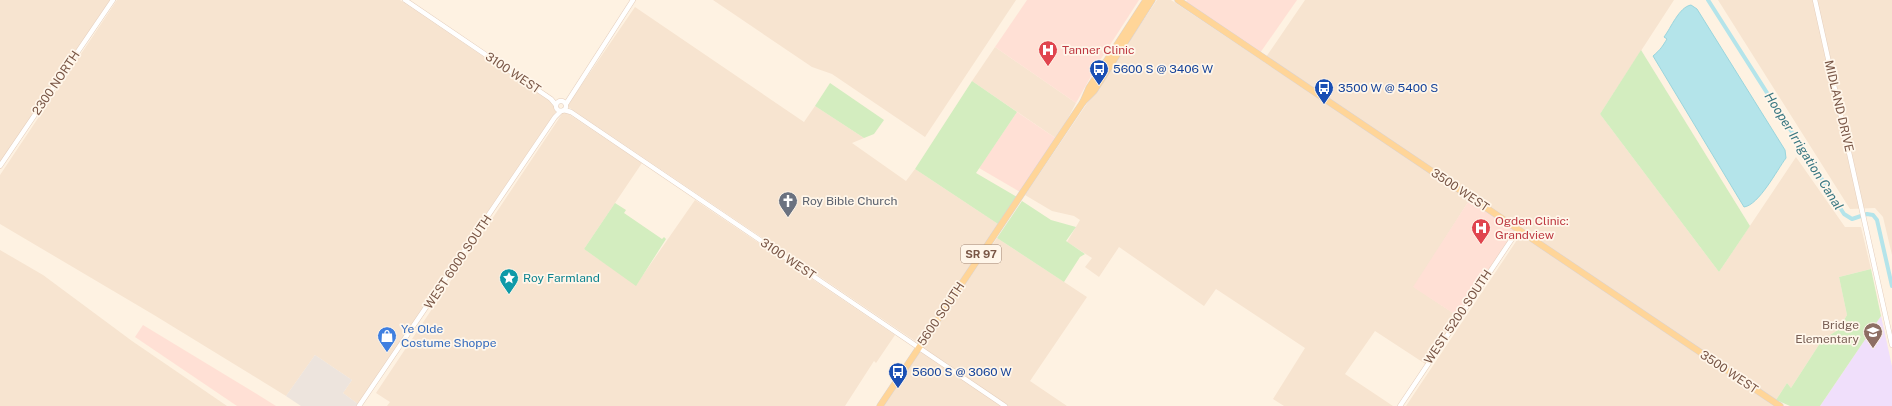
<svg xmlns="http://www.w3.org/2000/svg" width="1892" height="406" font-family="'Public Sans',sans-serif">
	<rect width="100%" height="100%" fill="#fef2e2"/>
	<g fill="#f7e4d0">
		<polygon points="0,0 110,0 0,162"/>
		<polygon points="117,0 400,0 555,105 556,111 358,404 343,393 352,380 315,355 286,396 154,315 0,224 0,175"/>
		<polygon points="713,0 1016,0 925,137 832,74 812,67"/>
		<polygon points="1157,0 1171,0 1470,199 1414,287 1459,317 1427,365 1375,331 1345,374 1393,406 1284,406 1273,399 1305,348 1216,289 1204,306 1119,247 1099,277 1085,267 1092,258 1067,242 1080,220 1074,216 1052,211 1025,195"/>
		<polygon points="1305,0 1674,0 1600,114 1719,272 1796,157 1845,227 1861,227 1871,269 1839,277 1847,315 1838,330 1822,340 1791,388 1787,383 1776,400 1266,57"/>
		<polygon points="1718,0 1892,0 1892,255 1883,217 1875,208 1850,209"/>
		<polygon points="635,7 804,122 815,106 864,138 852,143 906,181 915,169 998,224 918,343 567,106"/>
		<polygon points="995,47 1076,103 1057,139 972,81"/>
		<polygon points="564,111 642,163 584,249 636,285 695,200 895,335 876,363 874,361 845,406 387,406 390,402 376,393"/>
		<polygon points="1521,234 1774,406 1406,406"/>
		<polygon points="997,238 1087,297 1030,381 1067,406 1008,406 921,348"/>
		<polygon points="0,250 43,275 132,341 227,406 0,406"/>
		<polygon points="919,350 1002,406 882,406"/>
	</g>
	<g fill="#ffe0d5">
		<polygon points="1027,0 1139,0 1099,62 1076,103 995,47"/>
		<polygon points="1187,0 1297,0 1260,53 1186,2"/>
		<polygon points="1017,112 1057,139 1020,192 979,168"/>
		<polygon points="1470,199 1518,231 1459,317 1413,287"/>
		<polygon points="143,325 260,396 276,406 237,406 135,337"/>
	</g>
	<polygon fill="#ede4dd" points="315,355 352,380 343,393 358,404 356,406 301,406 286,396"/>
	<polygon fill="#f0dffb" points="1881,316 1892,366 1892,406 1820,406"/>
	<g fill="#d3edbf">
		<polygon points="1641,50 1750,226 1719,272 1600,114"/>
		<polygon points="972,81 1017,112 976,173 1017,197 998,224 915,169"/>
		<polygon points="830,83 884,120 874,134 864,138 815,106"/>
		<polygon points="1022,201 1051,220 1076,227 1066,241 1085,254 1080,257 1064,282 997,238"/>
		<polygon points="615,203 626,210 624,213 662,239 664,237 666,239 636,286 584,249"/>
		<polygon points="1871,269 1881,316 1820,406 1790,406 1776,400 1787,383 1791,388 1822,340 1838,330 1847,315 1839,277"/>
	</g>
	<path fill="#b4e4ea" stroke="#9ad5dd" d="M1691 5 1697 9 1785 150 1786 158C1777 170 1759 205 1744 207L1653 56C1661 49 1662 47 1667 39L1664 37C1671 28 1679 7 1691 5Z"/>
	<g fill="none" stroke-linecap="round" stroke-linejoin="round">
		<polyline stroke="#b4e4ea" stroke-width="4" points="1708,0 1844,214 1852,219 1867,214 1873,215 1877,220 1892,286"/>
		<defs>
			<g id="minor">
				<polyline points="405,0 551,99 556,105"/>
				<polyline points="1815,0 1892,345"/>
				<circle cx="561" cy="106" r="5"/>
				<polyline points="566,104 633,0"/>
				<polyline points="564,110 571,112 1005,406"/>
				<polyline points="0,166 113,0"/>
				<polyline points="359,406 555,117 561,111"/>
				<polyline points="1400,406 1518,230"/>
			</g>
			<g id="major">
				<polyline points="1146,0 1089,88 1083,102 1094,91 1152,0"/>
				<polyline points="1178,0 1780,406"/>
				<polyline points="880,406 1083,102"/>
			</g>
		</defs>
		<use href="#minor" stroke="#e4cebd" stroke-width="5.5"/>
		<use href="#major" stroke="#dcd3cf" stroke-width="7"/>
		<use href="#minor" stroke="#fff" stroke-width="4.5"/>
		<use href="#major" stroke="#ffd598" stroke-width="6"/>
	</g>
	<defs>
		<symbol id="hospital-pin" viewBox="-11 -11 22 30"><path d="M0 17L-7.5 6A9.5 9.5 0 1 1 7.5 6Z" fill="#e0444e" stroke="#fff6ea"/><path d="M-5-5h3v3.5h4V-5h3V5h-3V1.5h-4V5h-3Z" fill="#fff"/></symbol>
		<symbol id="bus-pin" viewBox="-11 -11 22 30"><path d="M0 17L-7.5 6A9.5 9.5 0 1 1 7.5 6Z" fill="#1a4fb4" stroke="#fff6ea"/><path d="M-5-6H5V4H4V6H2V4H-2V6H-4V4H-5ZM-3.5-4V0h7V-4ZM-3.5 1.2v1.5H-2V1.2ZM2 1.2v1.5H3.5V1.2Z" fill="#fff"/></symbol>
		<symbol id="church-pin" viewBox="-11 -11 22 30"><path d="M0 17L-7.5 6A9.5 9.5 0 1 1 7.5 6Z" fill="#6b7280" stroke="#fff6ea"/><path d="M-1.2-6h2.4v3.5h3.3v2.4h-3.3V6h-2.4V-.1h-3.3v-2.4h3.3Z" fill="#fff"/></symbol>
		<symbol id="sight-pin" viewBox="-11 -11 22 30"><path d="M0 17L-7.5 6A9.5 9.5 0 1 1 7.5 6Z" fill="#0f9aa8" stroke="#fff6ea"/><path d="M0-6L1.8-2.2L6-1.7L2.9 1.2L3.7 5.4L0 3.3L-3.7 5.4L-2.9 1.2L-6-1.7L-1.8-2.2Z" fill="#fff"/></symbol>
		<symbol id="school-pin" viewBox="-11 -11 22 30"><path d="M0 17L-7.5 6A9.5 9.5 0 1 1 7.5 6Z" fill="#8d6e63" stroke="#fff6ea"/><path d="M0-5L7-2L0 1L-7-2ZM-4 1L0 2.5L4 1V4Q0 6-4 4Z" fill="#fff"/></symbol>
		<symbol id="shop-pin" viewBox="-11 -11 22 30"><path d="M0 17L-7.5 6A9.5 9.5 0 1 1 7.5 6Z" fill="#3f7fe0" stroke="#fff6ea"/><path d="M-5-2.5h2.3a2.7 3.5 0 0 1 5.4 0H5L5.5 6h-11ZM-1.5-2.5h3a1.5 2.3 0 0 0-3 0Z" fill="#fff"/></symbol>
	</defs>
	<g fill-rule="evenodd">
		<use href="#hospital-pin" x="1037" y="39" width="22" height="30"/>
		<use href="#bus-pin" x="1088" y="58" width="22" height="30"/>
		<use href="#bus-pin" x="1313" y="77" width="22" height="30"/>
		<use href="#church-pin" x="777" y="190" width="22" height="30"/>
		<use href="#hospital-pin" x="1470" y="217" width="22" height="30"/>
		<use href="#sight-pin" x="498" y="267" width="22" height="30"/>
		<use href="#school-pin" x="1862" y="321" width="22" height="30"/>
		<use href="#shop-pin" x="376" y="325" width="22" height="30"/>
		<use href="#bus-pin" x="887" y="361" width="22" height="30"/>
	</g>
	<g text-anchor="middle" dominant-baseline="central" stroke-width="3.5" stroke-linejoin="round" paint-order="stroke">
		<rect fill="#fff6ea" stroke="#a18677" stroke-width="1" x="961" y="245" width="40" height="18" rx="3"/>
		<g font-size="11" font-weight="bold" fill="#795646">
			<text x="981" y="254">SR 97</text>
		</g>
		<g font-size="12" fill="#be3a42" stroke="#fff6ea" text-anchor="start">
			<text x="1062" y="50">Tanner Clinic</text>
			<text x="1495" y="221">Ogden Clinic:<tspan x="1495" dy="14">Grandview</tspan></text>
		</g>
		<g font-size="12" fill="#164399" stroke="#fff6ea" text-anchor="start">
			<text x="1113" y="69">5600 S @ 3406 W</text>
			<text x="1338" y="88">3500 W @ 5400 S</text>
			<text x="912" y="372">5600 S @ 3060 W</text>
		</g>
		<g font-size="12" fill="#795646" stroke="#fff6ea">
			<text transform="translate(513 73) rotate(34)">3100 WEST</text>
			<text transform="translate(56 83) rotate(-56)">2300 NORTH</text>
			<text transform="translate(1839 106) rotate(77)">MIDLAND DRIVE</text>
			<text transform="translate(1460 190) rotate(34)">3500 WEST</text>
			<text transform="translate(788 259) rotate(34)">3100 WEST</text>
			<text transform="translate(458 262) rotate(-56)">WEST 6000 SOUTH</text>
			<text transform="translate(941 314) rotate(-56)">5600 SOUTH</text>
			<text transform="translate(1458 317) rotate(-56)">WEST 5200 SOUTH</text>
			<text transform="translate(1729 372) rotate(34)">3500 WEST</text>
		</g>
		<g font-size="12" fill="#5b616d" stroke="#fff6ea" text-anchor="start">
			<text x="802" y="201">Roy Bible Church</text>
		</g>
		<g font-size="12" fill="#0d838f" stroke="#fff6ea" text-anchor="start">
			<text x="523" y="278">Roy Farmland</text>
		</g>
		<g font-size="12" fill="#785e54" stroke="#fff6ea" text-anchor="end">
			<text x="1859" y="325">Bridge<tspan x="1859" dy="14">Elementary</tspan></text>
		</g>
		<g font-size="12" fill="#366cbe" stroke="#fff6ea" text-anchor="start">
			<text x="401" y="329">Ye Olde<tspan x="401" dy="14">Costume Shoppe</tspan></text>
		</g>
		<g font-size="13" font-style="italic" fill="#387680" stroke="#fff6ea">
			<text transform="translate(1804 151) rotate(58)">Hooper Irrigation Canal</text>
		</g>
	</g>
</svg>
